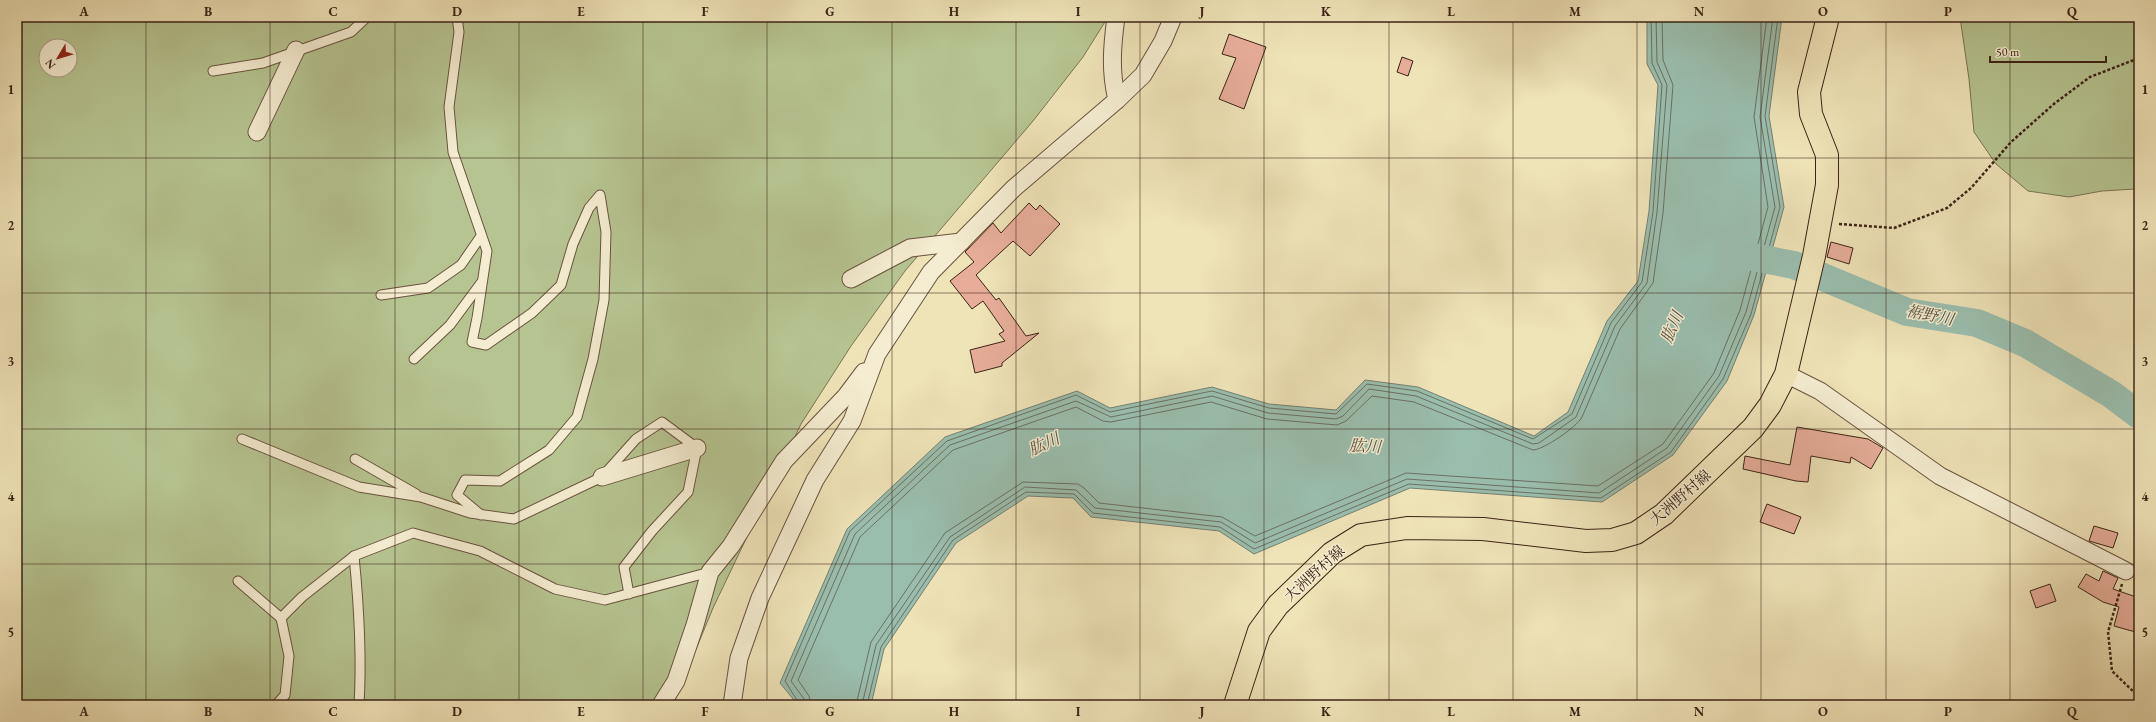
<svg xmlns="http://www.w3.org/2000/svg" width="2156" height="722" font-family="'EB Garamond','Noto Serif JP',serif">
	<rect width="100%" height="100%" fill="#efe3b8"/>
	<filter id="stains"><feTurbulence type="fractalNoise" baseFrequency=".005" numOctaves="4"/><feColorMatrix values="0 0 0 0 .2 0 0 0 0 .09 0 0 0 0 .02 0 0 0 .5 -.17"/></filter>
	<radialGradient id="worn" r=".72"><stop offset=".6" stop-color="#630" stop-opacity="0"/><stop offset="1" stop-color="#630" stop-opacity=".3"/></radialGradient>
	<g fill="#b6c491" stroke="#797454" fill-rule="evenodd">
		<path d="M17 17H1108L1083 57 1033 121 905 271 851 346 801 424 713 608 673 705H17ZM46 46H70V70H46Z"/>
		<polygon points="1960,17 2139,17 2139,192 2135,189 2102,191 2069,197 2028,191 1996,164 1974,132 1969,79"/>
	</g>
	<polygon fill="#9abeae" stroke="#748071" points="1647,17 1782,17 1769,116 1784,207 1754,315 1727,381 1673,455 1602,502 1410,488 1254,554 1219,531 1091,517 1073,498 1028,496 956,543 884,649 871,705 798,705 780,683 847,529 945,437 1077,391 1110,408 1212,387 1269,404 1336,410 1365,380 1418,387 1534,436 1568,412 1607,321 1638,281 1649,211 1658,85 1647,64"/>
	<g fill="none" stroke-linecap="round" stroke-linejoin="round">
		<g stroke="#6b7062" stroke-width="1">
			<polyline points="800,705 785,681 850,531 947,441 1076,395 1110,412 1212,391 1269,408 1336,414 1367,384 1417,391 1533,439 1572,414 1611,323 1642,282 1653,212 1662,85 1652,63 1651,17"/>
			<polyline points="805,705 804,699 791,681 855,534 950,445 1076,401 1111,417 1212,396 1268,413 1336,419 1343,416 1369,389 1416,396 1533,444 1539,443 1576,417 1615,326 1647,283 1657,212 1667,85 1657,62 1656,17"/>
			<path d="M811 705 809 696 798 680 860 537 953 450 1076 407 1103 421 1111 422 1211 402 1267 419 1337 425 1346 421 1372 396 1414 402 1533 450C1543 450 1577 427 1582 417L1620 329 1653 283 1663 213 1673 85 1663 60 1662 17"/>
			<polyline points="856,705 871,642 945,533 1023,482 1078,484 1084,488 1099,503 1222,517 1255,536 1406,473 1598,486 1663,444 1714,373 1740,310 1768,207 1754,117 1767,17"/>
			<polyline points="862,705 876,645 950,537 1025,487 1076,490 1095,508 1221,522 1255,543 1407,479 1599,493 1667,448 1719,376 1746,312 1775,207 1760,117 1773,17"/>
			<polyline points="867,705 881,647 953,540 1026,492 1074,494 1093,513 1220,527 1254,549 1409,484 1601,498 1671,452 1723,379 1751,314 1780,207 1765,116 1778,17"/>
		</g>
		<polyline stroke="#9abeae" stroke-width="28" points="1732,253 1794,265 1907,312 1977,323 2025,343 2111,394 2139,415"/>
	</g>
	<g fill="#e7ad99" stroke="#3c2316">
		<polygon points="1229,34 1266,47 1244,109 1219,99 1236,58 1222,54"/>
		<polygon points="1402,57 1413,61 1408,76 1397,72"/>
		<polygon points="1029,203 1036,210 1040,205 1060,224 1030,256 1013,241 976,275 996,300 999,298 1026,336 1039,333 1002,363 1002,366 975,373 970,350 1005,341 999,334 1004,331 983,301 972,309 950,281 974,262 965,252 993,223 1001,233"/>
		<polygon points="1831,242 1853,248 1849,264 1827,257"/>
		<polygon points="1797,427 1868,439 1883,448 1871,469 1851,457 1850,463 1811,456 1808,482 1796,481 1743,469 1745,456 1790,465"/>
		<polygon points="1767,504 1801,517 1794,534 1760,522"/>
		<polygon points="2094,526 2118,533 2113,548 2089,541"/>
		<polygon points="2103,571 2118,578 2113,589 2139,598 2139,633 2114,626 2119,607 2103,602 2078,587 2086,574 2099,581"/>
		<polygon points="2050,584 2056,601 2036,608 2030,591"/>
	</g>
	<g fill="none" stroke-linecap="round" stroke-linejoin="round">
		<defs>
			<g id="lane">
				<polyline points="457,17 459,32 449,107 453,152 487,251 477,318 472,342 486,345 532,313 561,285 573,244 589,208 600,195 606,232 604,300 593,359 577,417 549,450 500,481 465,480 457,495 481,515"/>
				<polyline points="213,71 263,63 351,32 367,17"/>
				<polyline points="381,295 428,288 461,265 481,236"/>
				<polyline points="414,359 450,325 481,283"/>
				<polyline points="242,439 359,487 421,497 470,513 514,519 602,477 636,439 662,422 697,448 688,492 652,531 624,567 629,594"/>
				<polyline points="355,459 416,494"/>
				<path d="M354 556C359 606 362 655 359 705"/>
				<polyline points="238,581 281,618"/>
				<polyline points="276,705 285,695 289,656 281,618 302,597 354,556 413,533 480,551 555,589 605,600 710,572"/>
			</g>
			<g id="street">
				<path d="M1116 17C1112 47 1110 71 1117 100"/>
				<polyline points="257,132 296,50"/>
				<polyline points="851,279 910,248 961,242"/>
				<polyline points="1786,374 1820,391 1940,476 2126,571"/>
				<polyline points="602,477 697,448"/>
				<polyline points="661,705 676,681 695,625 710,572 731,546 784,461 846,396 864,372"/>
				<polyline points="732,705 739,658 760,598 815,480 852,421 877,354 931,272 1014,188 1117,100 1143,75 1163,41 1173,17"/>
			</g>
			<polyline id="primary" points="1235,705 1259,631 1278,605 1332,553 1361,535 1407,528 1483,529 1586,541 1612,540 1636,533 1664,514 1753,428 1770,405 1786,374 1814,256 1827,185 1827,155 1811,114 1809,92 1828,17"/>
		</defs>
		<use href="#lane" stroke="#69533e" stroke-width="11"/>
		<use href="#street" stroke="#69533e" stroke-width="19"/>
		<use href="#primary" stroke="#3c2316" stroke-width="24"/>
		<g stroke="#3c2316" stroke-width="2.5" stroke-dasharray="3 2" stroke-linecap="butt">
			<polyline points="1839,224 1894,228 1947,208 1971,188 2011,142 2055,103 2090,77 2139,58"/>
			<polyline points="2122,584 2108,632 2112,671 2139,697"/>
		</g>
		<use href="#lane" stroke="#f5edd1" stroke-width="9"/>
		<use href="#street" stroke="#f5edd1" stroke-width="17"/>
		<use href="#primary" stroke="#efe3b8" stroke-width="22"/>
	</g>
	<path fill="none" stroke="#3c2316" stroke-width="1" stroke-opacity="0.55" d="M146 17V705M270 17V705M395 17V705M519 17V705M643 17V705M767 17V705M892 17V705M1016 17V705M1140 17V705M1264 17V705M1389 17V705M1513 17V705M1637 17V705M1761 17V705M1886 17V705M2010 17V705M17 158H2139M17 293H2139M17 429H2139M17 564H2139"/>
	<g text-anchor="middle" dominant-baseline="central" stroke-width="3" stroke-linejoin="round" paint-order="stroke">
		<g font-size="15" fill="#3c2316" stroke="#f5edd1">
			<text transform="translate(1680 497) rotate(-41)">大洲野村線</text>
			<text transform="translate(1314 573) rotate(-42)">大洲野村線</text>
		</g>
		<g font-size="16" font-style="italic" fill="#585244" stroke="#f5edd1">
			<text transform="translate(1930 315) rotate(11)">裾野川</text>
			<text transform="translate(1672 327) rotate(-67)">肱川</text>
			<text transform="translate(1044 444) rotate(-25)">肱川</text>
			<text transform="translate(1365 446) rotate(3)">肱川</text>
		</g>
	</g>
	<rect width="2156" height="722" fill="none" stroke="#efe3b8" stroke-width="44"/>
	<g transform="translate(58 58) rotate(232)"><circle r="19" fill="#f5edd1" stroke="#ab9c86"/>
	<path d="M0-3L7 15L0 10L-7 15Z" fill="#8f2418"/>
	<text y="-6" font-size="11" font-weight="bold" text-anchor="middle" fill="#3c2316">N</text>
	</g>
	<path d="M1990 56v6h116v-6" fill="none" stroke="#3c2316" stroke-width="2"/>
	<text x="1996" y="56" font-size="12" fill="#3c2316" stroke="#f5edd1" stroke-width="3" paint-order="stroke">50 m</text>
	<rect x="22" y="22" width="2112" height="678" fill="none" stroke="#3c2316" stroke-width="1.5"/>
	<g font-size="13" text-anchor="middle" font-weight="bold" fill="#3c2316">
		<text x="84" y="16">A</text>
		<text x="208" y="16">B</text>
		<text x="333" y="16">C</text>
		<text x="457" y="16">D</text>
		<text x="581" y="16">E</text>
		<text x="705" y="16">F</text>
		<text x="830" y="16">G</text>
		<text x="954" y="16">H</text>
		<text x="1078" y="16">I</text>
		<text x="1202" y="16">J</text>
		<text x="1326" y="16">K</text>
		<text x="1451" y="16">L</text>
		<text x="1575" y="16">M</text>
		<text x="1699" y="16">N</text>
		<text x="1823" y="16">O</text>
		<text x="1948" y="16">P</text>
		<text x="2072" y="16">Q</text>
		<text x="11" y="94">1</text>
		<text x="2145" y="94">1</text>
		<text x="11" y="230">2</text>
		<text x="2145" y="230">2</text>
		<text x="11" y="366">3</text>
		<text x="2145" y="366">3</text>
		<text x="11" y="501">4</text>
		<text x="2145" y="501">4</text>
		<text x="11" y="637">5</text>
		<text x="2145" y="637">5</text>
		<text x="84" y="716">A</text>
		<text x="208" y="716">B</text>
		<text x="333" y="716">C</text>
		<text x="457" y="716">D</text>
		<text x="581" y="716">E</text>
		<text x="705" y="716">F</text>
		<text x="830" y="716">G</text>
		<text x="954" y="716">H</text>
		<text x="1078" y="716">I</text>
		<text x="1202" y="716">J</text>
		<text x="1326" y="716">K</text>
		<text x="1451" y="716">L</text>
		<text x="1575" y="716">M</text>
		<text x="1699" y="716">N</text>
		<text x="1823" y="716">O</text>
		<text x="1948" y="716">P</text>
		<text x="2072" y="716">Q</text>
	</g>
	<rect width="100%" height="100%" filter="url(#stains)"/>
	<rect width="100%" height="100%" fill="url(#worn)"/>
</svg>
